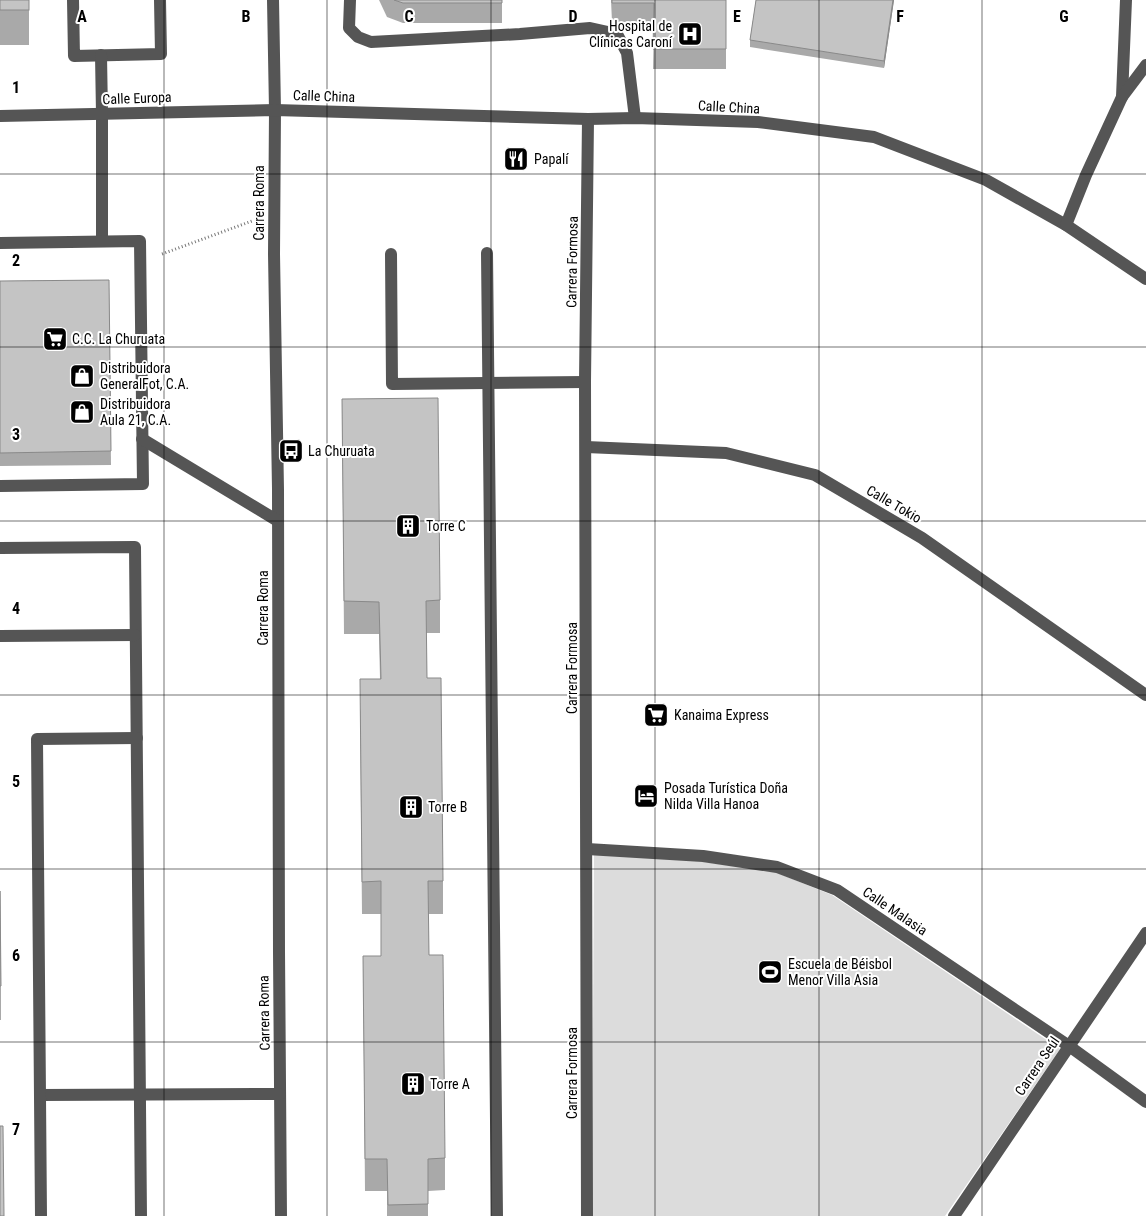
<svg xmlns="http://www.w3.org/2000/svg" width="1146" height="1216" font-family="'Roboto Condensed',sans-serif">
	<rect width="100%" height="100%" fill="#fff"/>
	<polygon fill="#dcdcdc" points="594,854 697,861 775,872 832,895 1060,1049 945,1216 592,1216"/>
	<g fill="none" stroke-linecap="round" stroke-linejoin="round">
		<polyline stroke="#777" stroke-width="3" stroke-dasharray="1 2.5" stroke-linecap="butt" points="162,254 252,221"/>
		<g stroke="#555" stroke-width="12">
			<polyline points="73,0 74,56 161,54 160,0"/>
			<polyline points="273,0 275,110 274,254 278,489 279,952 281,1216"/>
			<polyline points="350,0 349,28 358,37 371,42 520,34 590,28 617,34 627,53 635,118"/>
			<polyline points="101,55 102,114 102,241"/>
			<polyline points="1122,97 1126,0"/>
			<polyline points="0,116 275,110 588,119 635,118 758,122 874,137 986,180 1066,225 1146,279"/>
			<polyline points="1066,225 1086,175 1122,97 1146,65"/>
			<polyline points="0,243 140,241 143,484 0,486"/>
			<polyline points="487,253 497,1216"/>
			<polyline points="391,254 392,384 585,382"/>
			<polyline points="142,439 278,521"/>
			<polyline points="586,447 726,453 815,475 922,538 1146,695"/>
			<polyline points="0,548 135,547 141,1216"/>
			<polyline points="0,636 135,635"/>
			<polyline points="587,849 703,856 777,867 837,890 1069,1046 1146,1102"/>
			<polyline points="40,1095 280,1094"/>
			<polyline points="41,1216 37,739 137,738"/>
			<polyline points="587,1216 585,382 588,119"/>
			<polyline points="954,1216 1146,933"/>
		</g>
	</g>
	<g fill="#a9a9a9">
		<rect x="0" y="0" width="29" height="45"/>
		<polygon points="379,0 502,0 502,23 403,23 387,17"/>
		<polygon points="611,0 726,0 726,69 653,69 654,22 612,22"/>
		<polygon points="756,0 894,0 884,68 750,47 750,40"/>
		<polygon points="109,280 111,465 0,466 0,281"/>
		<polygon points="342,399 440,600 440,633 426,633 427,678 443,881 443,914 428,914 429,955 445,1158 445,1190 428,1191 428,1216 387,1216 387,1191 365,1191 363,956 381,956 381,914 362,914 360,711 380,679 379,634 344,634"/>
		<polygon points="0,891 1,986 1,1020 0,1020"/>
	</g>
	<polygon fill="#898989" points="893,0 894,0 884,68 884,61"/>
	<g fill="#c4c4c4" stroke="#898989">
		<rect x="0" y="0" width="29" height="10"/>
		<polygon points="394,0 502,0 502,3 403,3"/>
		<polygon points="612,0 726,0 726,49 653,49 654,3 612,3"/>
		<polygon points="756,0 893,0 884,61 750,40"/>
		<polygon points="109,280 111,451 0,453 0,281"/>
		<polygon points="438,398 440,600 426,601 427,678 441,678 443,881 428,881 429,955 443,955 445,1158 428,1159 428,1204 388,1205 387,1159 365,1159 363,956 381,956 381,881 362,882 360,679 381,679 379,602 344,601 342,399"/>
		<polygon points="0,891 1,986 0,986"/>
		<polygon points="0,1126 3,1126 4,1216 0,1216"/>
	</g>
	<path fill="none" stroke="#000" stroke-width="1" stroke-opacity="0.55" d="M164 0V1216M327 0V1216M491 0V1216M655 0V1216M819 0V1216M982 0V1216M0 174H1146M0 347H1146M0 521H1146M0 695H1146M0 869H1146M0 1042H1146"/>
	<defs>
		<symbol id="hospital-square" viewBox="-11 -11 22 22"><rect x="-9" y="-9" width="18" height="18" rx="4" fill="#000" stroke="#fff"/><path d="M-5-5h3v3.5h4V-5h3V5h-3V1.5h-4V5h-3Z" fill="#fff"/></symbol>
		<symbol id="restaurant-square" viewBox="-11 -11 22 22"><rect x="-9" y="-9" width="18" height="18" rx="4" fill="#000" stroke="#fff"/><path d="M-5-6h1v4h1v-4h1v4h1v-4h1v5L-1.5 .5V6h-2V.5L-5-1ZM5-6V6H3V1.5H1.5Q1.5-4 5-6Z" fill="#fff"/></symbol>
		<symbol id="supermarket-square" viewBox="-11 -11 22 22"><rect x="-9" y="-9" width="18" height="18" rx="4" fill="#000" stroke="#fff"/><path d="M-6-5.5h2.5l.6 2H6L4.5 2H-2.5L-4.4-4H-6ZM-1.5 3.2a1.3 1.3 0 1 0 .1 0ZM3 3.2a1.3 1.3 0 1 0 .1 0Z" fill="#fff"/></symbol>
		<symbol id="shop-square" viewBox="-11 -11 22 22"><rect x="-9" y="-9" width="18" height="18" rx="4" fill="#000" stroke="#fff"/><path d="M-5-2.5h2.3a2.7 3.5 0 0 1 5.4 0H5L5.5 6h-11ZM-1.5-2.5h3a1.5 2.3 0 0 0-3 0Z" fill="#fff"/></symbol>
		<symbol id="bus-square" viewBox="-11 -11 22 22"><rect x="-9" y="-9" width="18" height="18" rx="4" fill="#000" stroke="#fff"/><path d="M-5-6H5V4H4V6H2V4H-2V6H-4V4H-5ZM-3.5-4V0h7V-4ZM-3.5 1.2v1.5H-2V1.2ZM2 1.2v1.5H3.5V1.2Z" fill="#fff"/></symbol>
		<symbol id="building-square" viewBox="-11 -11 22 22"><rect x="-9" y="-9" width="18" height="18" rx="4" fill="#000" stroke="#fff"/><path d="M-4-6H4V6H1V3H-1V6H-4ZM-2.5-4.3h1.7v1.8h-1.7ZM.8-4.3h1.7v1.8H.8ZM-2.5-1h1.7V.8h-1.7ZM.8-1h1.7V.8H.8Z" fill="#fff"/></symbol>
		<symbol id="hotel-square" viewBox="-11 -11 22 22"><rect x="-9" y="-9" width="18" height="18" rx="4" fill="#000" stroke="#fff"/><path d="M-6-4.5h1.5V1H6V5H4.5V3h-9V5H-6ZM-4 0a1.8 1.8 0 1 1 3.6 0ZM.5 0V-2.5h3Q6-2.5 6 0Z" fill="#fff"/></symbol>
		<symbol id="stadium-square" viewBox="-11 -11 22 22"><rect x="-9" y="-9" width="18" height="18" rx="4" fill="#000" stroke="#fff"/><path d="M0-5a6.5 5 0 1 0 0 10a6.5 5 0 1 0 0-10ZM-3.5-1.8h7v3.6h-7Z" fill="#fff"/></symbol>
	</defs>
	<g fill-rule="evenodd">
		<use href="#hospital-square" x="676" y="20" width="28" height="28"/>
		<use href="#restaurant-square" x="502" y="145" width="28" height="28"/>
		<use href="#supermarket-square" x="41" y="325" width="28" height="28"/>
		<use href="#shop-square" x="68" y="362" width="28" height="28"/>
		<use href="#shop-square" x="68" y="398" width="28" height="28"/>
		<use href="#bus-square" x="277" y="437" width="28" height="28"/>
		<use href="#building-square" x="394" y="512" width="28" height="28"/>
		<use href="#supermarket-square" x="642" y="701" width="28" height="28"/>
		<use href="#hotel-square" x="632" y="782" width="28" height="28"/>
		<use href="#building-square" x="397" y="793" width="28" height="28"/>
		<use href="#stadium-square" x="756" y="958" width="28" height="28"/>
		<use href="#building-square" x="399" y="1070" width="28" height="28"/>
	</g>
	<g text-anchor="middle" dominant-baseline="central" stroke-width="4" stroke-linejoin="round" paint-order="stroke">
		<g font-size="14" fill="#000" stroke="#fff" text-anchor="start">
			<text x="672" y="26" text-anchor="end">Hospital de<tspan x="672" dy="16">Clínicas Caroní</tspan></text>
			<text x="534" y="159">Papalí</text>
			<text x="72" y="339">C.C. La Churuata</text>
			<text x="100" y="368">Distribuidora<tspan x="100" dy="16">GeneralFot, C.A.</tspan></text>
			<text x="100" y="404">Distribuidora<tspan x="100" dy="16">Aula 21, C.A.</tspan></text>
			<text x="308" y="451">La Churuata</text>
			<text x="426" y="526">Torre C</text>
			<text x="674" y="715">Kanaima Express</text>
			<text x="664" y="788">Posada Turística Doña<tspan x="664" dy="16">Nilda Villa Hanoa</tspan></text>
			<text x="428" y="807">Torre B</text>
			<text x="788" y="964">Escuela de Béisbol<tspan x="788" dy="16">Menor Villa Asia</tspan></text>
			<text x="430" y="1084">Torre A</text>
		</g>
		<g font-size="14" fill="#000" stroke="#fff">
			<text transform="translate(324 96) rotate(2)">Calle China</text>
			<text transform="translate(137 98) rotate(-2)">Calle Europa</text>
			<text transform="translate(729 107) rotate(3)">Calle China</text>
			<text transform="translate(259 203) rotate(-90)">Carrera Roma</text>
			<text transform="translate(572 262) rotate(-89)">Carrera Formosa</text>
			<text transform="translate(894 504) rotate(30)">Calle Tokio</text>
			<text transform="translate(263 608) rotate(-90)">Carrera Roma</text>
			<text transform="translate(572 668) rotate(-90)">Carrera Formosa</text>
			<text transform="translate(895 911) rotate(34)">Calle Malasia</text>
			<text transform="translate(264 1013) rotate(-91)">Carrera Roma</text>
			<text transform="translate(1037 1066) rotate(-56)">Carrera Seúl</text>
			<text transform="translate(572 1073) rotate(-90)">Carrera Formosa</text>
		</g>
	</g>
	<g font-size="16" text-anchor="middle" font-weight="bold" fill="#000" stroke="#fff" stroke-width="4" stroke-linejoin="round" paint-order="stroke">
		<text x="82" y="22">A</text>
		<text x="246" y="22">B</text>
		<text x="409" y="22">C</text>
		<text x="573" y="22">D</text>
		<text x="737" y="22">E</text>
		<text x="900" y="22">F</text>
		<text x="1064" y="22">G</text>
		<text x="16" y="93">1</text>
		<text x="16" y="266">2</text>
		<text x="16" y="440">3</text>
		<text x="16" y="614">4</text>
		<text x="16" y="787">5</text>
		<text x="16" y="961">6</text>
		<text x="16" y="1135">7</text>
	</g>
</svg>
